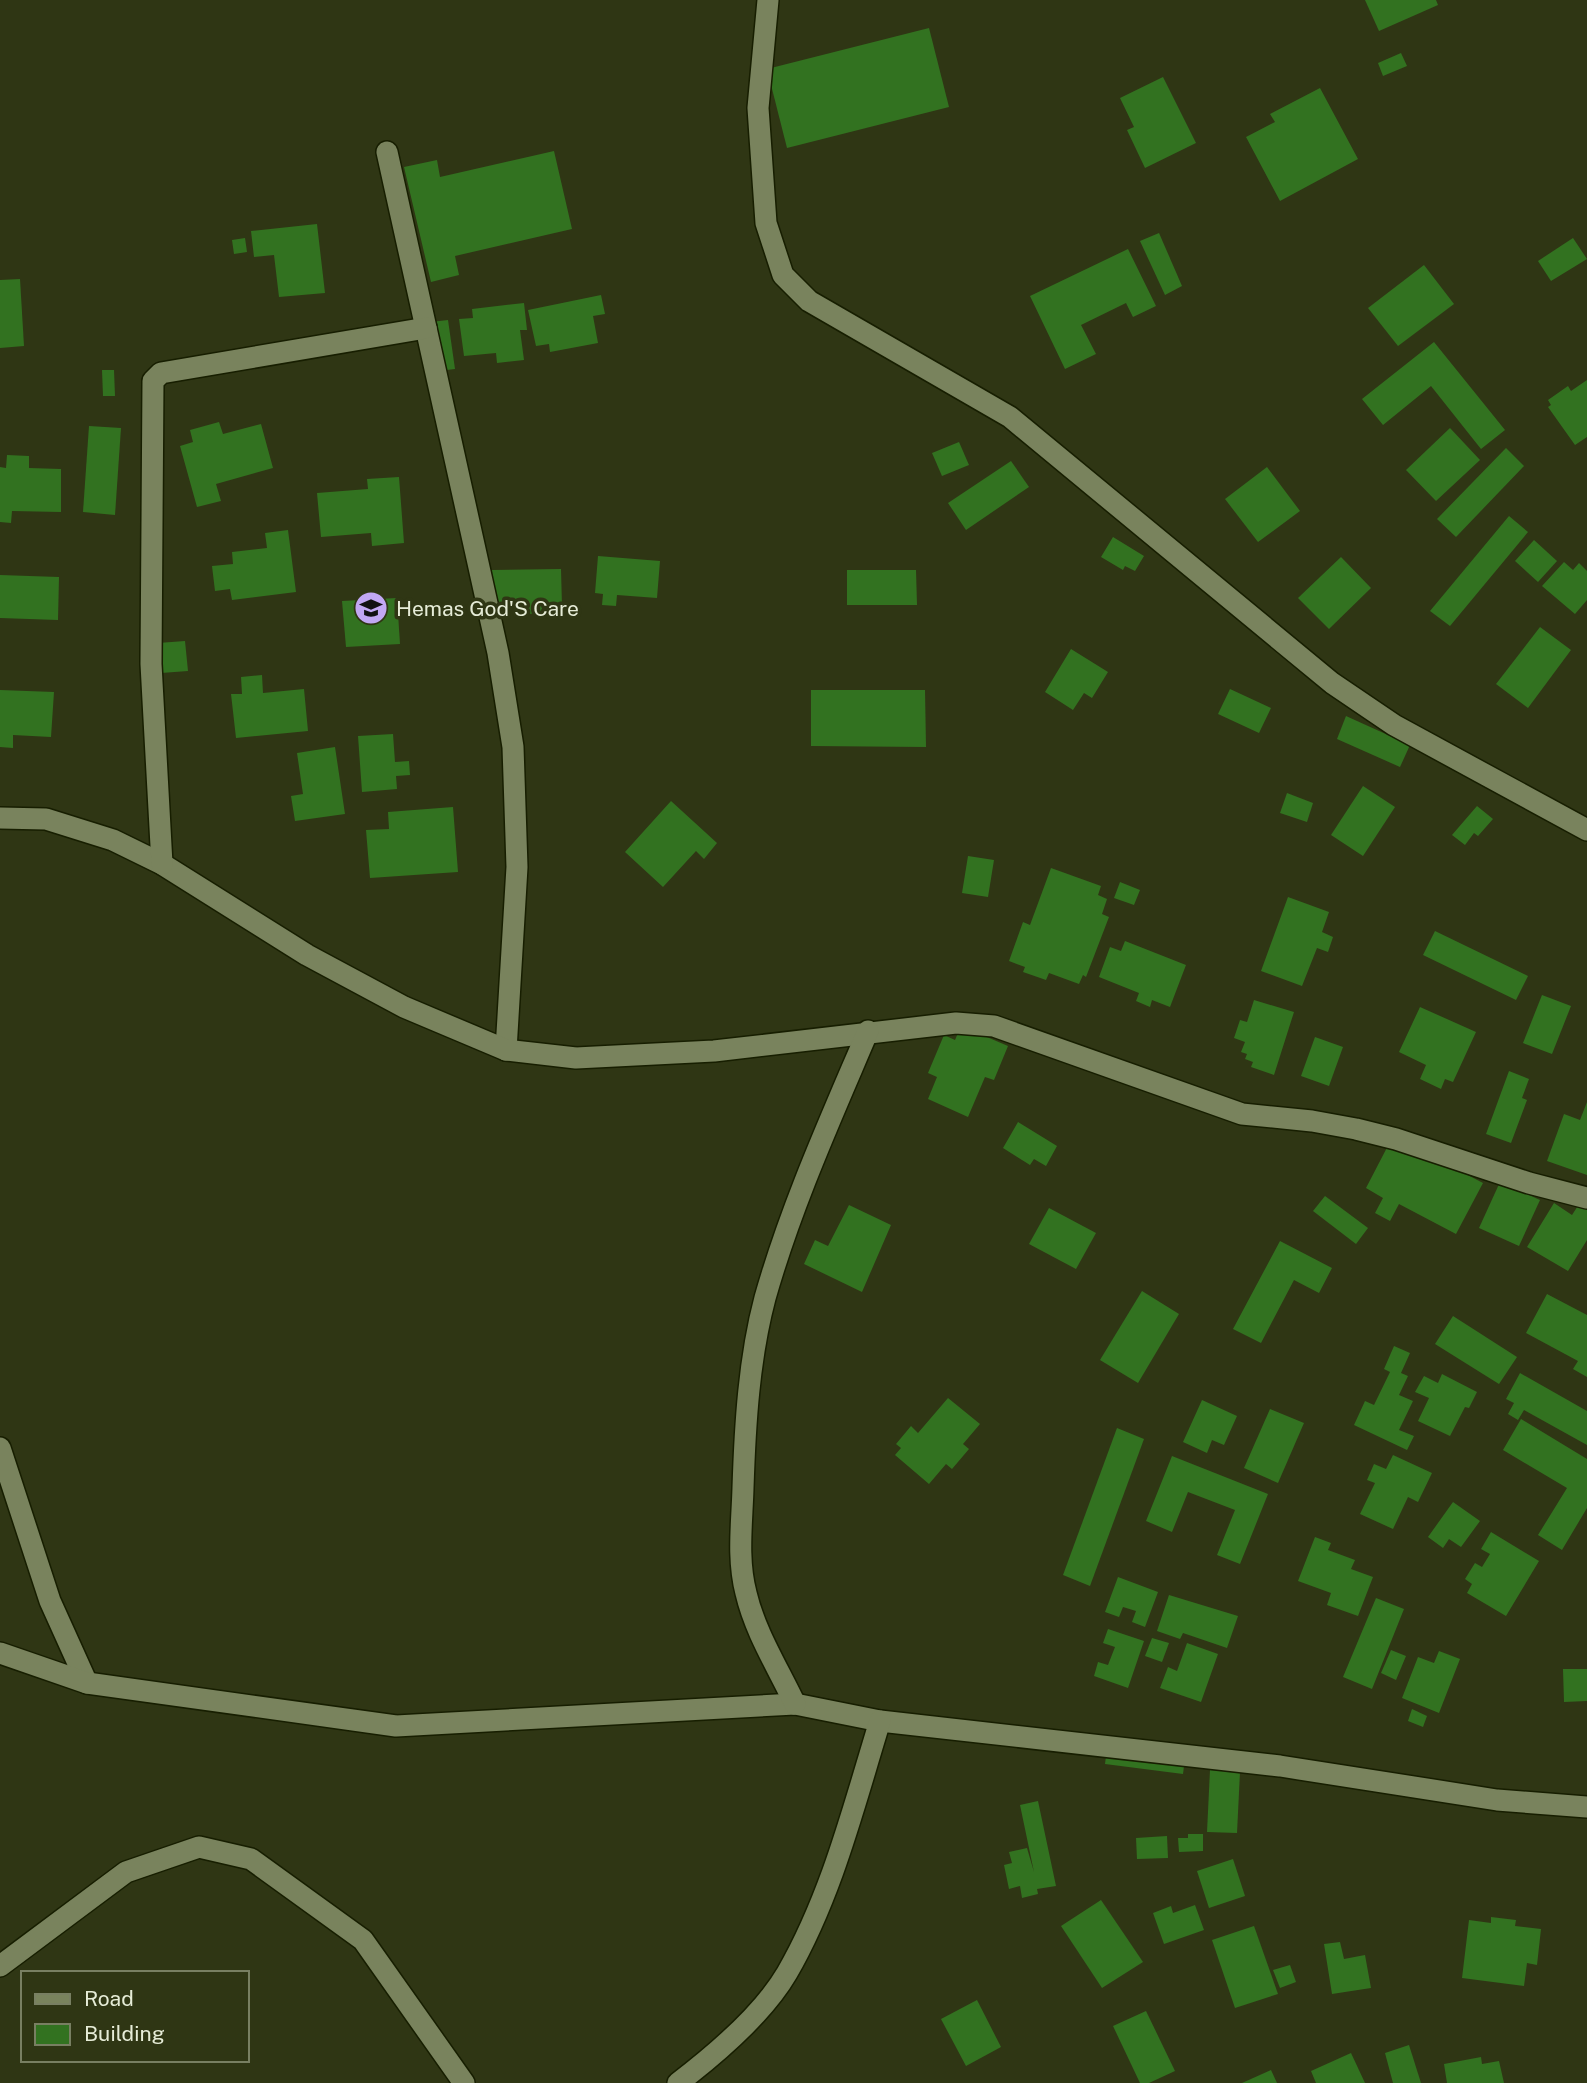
<svg xmlns="http://www.w3.org/2000/svg" width="1587" height="2083" font-family="'Public Sans',sans-serif">
	<rect width="100%" height="100%" fill="#2f3614"/>
	<g fill="#327220">
		<polygon points="1365,0 1436,0 1438,5 1379,31"/>
		<polygon points="929,28 949,107 787,148 767,69"/>
		<polygon points="1401,53 1407,66 1383,76 1378,63"/>
		<polygon points="1163,77 1196,143 1145,168 1127,130 1134,127 1120,98"/>
		<polygon points="1320,88 1358,159 1280,201 1246,137 1275,122 1270,114"/>
		<polygon points="554,151 572,229 455,256 459,275 431,282 404,167 437,160 440,177"/>
		<polygon points="317,224 325,293 279,297 274,255 254,257 251,231"/>
		<polygon points="1159,233 1182,286 1165,295 1140,241"/>
		<polygon points="245,238 247,252 234,254 232,240"/>
		<polygon points="1573,238 1587,259 1551,281 1538,261"/>
		<polygon points="1128,249 1156,306 1133,317 1126,303 1081,325 1096,354 1065,369 1030,296"/>
		<polygon points="1424,265 1454,304 1398,346 1368,308"/>
		<polygon points="20,279 24,346 0,348 0,280"/>
		<polygon points="601,295 605,314 593,316 598,343 550,352 549,344 536,346 528,310"/>
		<polygon points="524,303 527,330 520,330 524,360 497,363 496,353 464,356 459,319 473,318 472,309"/>
		<polygon points="448,320 455,369 430,372 422,323"/>
		<polygon points="1434,342 1505,430 1481,449 1431,386 1383,425 1362,399"/>
		<polygon points="102,370 114,370 115,396 103,396"/>
		<polygon points="1587,380 1587,437 1575,445 1548,407 1551,405 1548,400 1568,386 1571,391"/>
		<polygon points="219,422 223,434 261,424 273,468 216,484 221,501 197,507 180,446 193,442 190,430"/>
		<polygon points="89,426 121,428 115,515 83,512"/>
		<polygon points="1450,428 1480,460 1436,501 1406,470"/>
		<polygon points="959,442 969,465 942,476 932,453"/>
		<polygon points="1506,448 1524,466 1456,537 1437,519"/>
		<polygon points="7,455 29,456 29,468 61,469 61,512 12,511 11,523 0,522 0,467 6,468"/>
		<polygon points="1011,461 1029,487 966,530 948,503"/>
		<polygon points="1267,467 1300,511 1258,542 1225,499"/>
		<polygon points="399,477 404,543 372,546 371,533 321,537 317,493 368,489 367,479"/>
		<polygon points="1509,516 1528,532 1450,626 1430,611"/>
		<polygon points="288,530 296,592 232,600 230,589 215,591 212,566 233,564 232,552 267,548 265,533"/>
		<polygon points="1113,537 1144,556 1135,571 1125,566 1123,570 1101,557"/>
		<polygon points="1534,540 1557,561 1538,582 1515,561"/>
		<polygon points="598,556 660,561 657,598 617,595 616,606 602,605 603,594 595,593"/>
		<polygon points="1341,557 1371,588 1329,629 1298,598"/>
		<polygon points="1564,562 1573,570 1579,563 1587,571 1587,600 1575,614 1542,586"/>
		<polygon points="561,569 562,606 551,606 551,613 527,614 527,606 493,607 492,570"/>
		<polygon points="847,570 916,570 917,605 847,605"/>
		<polygon points="0,575 59,577 58,620 0,618"/>
		<polygon points="397,598 400,644 346,647 342,601"/>
		<polygon points="1540,627 1571,650 1528,708 1496,684"/>
		<polygon points="185,641 188,671 161,673 158,643"/>
		<polygon points="1071,649 1108,672 1092,698 1084,693 1073,710 1045,692"/>
		<polygon points="262,675 263,693 304,689 308,731 236,738 231,694 242,694 241,677"/>
		<polygon points="1230,689 1271,708 1259,733 1218,714"/>
		<polygon points="0,690 54,692 51,737 13,735 13,748 0,747"/>
		<polygon points="811,690 925,690 926,747 811,746"/>
		<polygon points="1346,716 1410,745 1400,767 1337,739"/>
		<polygon points="393,734 395,762 409,761 410,775 396,776 397,789 362,792 358,736"/>
		<polygon points="335,747 345,814 295,821 291,796 303,794 297,753"/>
		<polygon points="1363,786 1395,807 1363,856 1331,835"/>
		<polygon points="1287,793 1313,803 1307,822 1280,813"/>
		<polygon points="671,801 717,843 704,859 696,851 663,887 625,852"/>
		<polygon points="1477,806 1493,819 1478,836 1474,833 1465,845 1452,835"/>
		<polygon points="453,807 458,872 370,878 366,830 389,829 388,812"/>
		<polygon points="968,856 994,860 988,897 962,893"/>
		<polygon points="1051,868 1101,886 1098,895 1107,899 1102,914 1109,917 1086,977 1083,975 1079,984 1049,973 1046,980 1023,972 1025,967 1009,961 1023,922 1030,925"/>
		<polygon points="1120,882 1140,890 1134,905 1114,898"/>
		<polygon points="1288,897 1329,912 1322,932 1333,937 1328,952 1317,948 1302,986 1261,971"/>
		<polygon points="1435,931 1528,976 1516,1000 1423,955"/>
		<polygon points="1125,941 1186,965 1170,1007 1152,1000 1150,1007 1136,1001 1139,993 1099,977 1110,947 1121,951"/>
		<polygon points="1542,995 1571,1006 1552,1054 1523,1043"/>
		<polygon points="1254,1000 1294,1012 1274,1075 1251,1067 1253,1062 1245,1059 1247,1054 1241,1052 1245,1042 1234,1038 1240,1020 1247,1022"/>
		<polygon points="1420,1007 1476,1032 1453,1082 1445,1079 1441,1089 1420,1079 1426,1065 1399,1052"/>
		<polygon points="961,1026 1008,1046 994,1080 985,1077 968,1117 928,1099 937,1077 928,1073 944,1035 955,1040"/>
		<polygon points="1315,1037 1343,1047 1329,1086 1301,1076"/>
		<polygon points="1509,1071 1529,1079 1522,1098 1527,1100 1511,1143 1486,1134"/>
		<polygon points="1587,1102 1587,1175 1547,1161 1564,1114 1580,1120"/>
		<polygon points="1018,1122 1057,1146 1046,1166 1034,1159 1030,1165 1003,1148"/>
		<polygon points="1393,1136 1483,1183 1456,1234 1399,1204 1390,1221 1375,1213 1383,1198 1366,1188"/>
		<polygon points="1500,1182 1540,1200 1519,1246 1479,1228"/>
		<polygon points="1325,1196 1368,1228 1356,1244 1313,1211"/>
		<polygon points="1583,1198 1587,1200 1587,1240 1568,1271 1527,1247 1554,1203 1572,1215"/>
		<polygon points="849,1205 891,1225 862,1292 804,1264 815,1240 828,1246"/>
		<polygon points="1049,1208 1096,1233 1076,1269 1029,1244"/>
		<polygon points="1280,1241 1332,1268 1319,1293 1294,1280 1261,1343 1233,1329"/>
		<polygon points="1142,1291 1179,1314 1138,1383 1100,1360"/>
		<polygon points="1547,1294 1587,1315 1587,1377 1573,1369 1578,1361 1526,1333"/>
		<polygon points="1453,1316 1517,1357 1499,1384 1435,1344"/>
		<polygon points="1394,1346 1410,1353 1401,1373 1408,1376 1399,1395 1413,1401 1399,1430 1414,1436 1407,1450 1354,1425 1365,1401 1374,1405 1390,1372 1384,1369"/>
		<polygon points="1520,1373 1587,1411 1587,1445 1524,1410 1518,1420 1508,1414 1514,1403 1506,1399"/>
		<polygon points="1442,1374 1477,1392 1469,1408 1465,1407 1450,1436 1418,1421 1429,1398 1415,1392 1424,1376 1438,1383"/>
		<polygon points="948,1398 980,1424 963,1444 969,1449 952,1469 946,1464 929,1484 895,1455 901,1448 896,1444 911,1426 918,1433"/>
		<polygon points="1202,1400 1237,1416 1224,1445 1212,1440 1207,1453 1183,1442"/>
		<polygon points="1270,1409 1304,1423 1278,1483 1244,1468"/>
		<polygon points="1521,1419 1587,1459 1587,1508 1562,1550 1538,1535 1567,1488 1503,1450"/>
		<polygon points="1117,1428 1144,1439 1090,1586 1063,1575"/>
		<polygon points="1393,1455 1432,1473 1418,1502 1408,1497 1393,1529 1360,1514 1375,1483 1367,1480 1374,1464 1386,1469"/>
		<polygon points="1172,1456 1268,1494 1240,1564 1217,1555 1235,1510 1188,1492 1172,1532 1146,1521"/>
		<polygon points="1453,1502 1480,1521 1461,1547 1449,1539 1443,1548 1428,1537"/>
		<polygon points="1491,1532 1539,1561 1506,1616 1467,1593 1472,1584 1465,1579 1475,1563 1482,1567 1490,1554 1481,1549"/>
		<polygon points="1315,1537 1331,1543 1328,1550 1355,1560 1351,1569 1373,1577 1358,1616 1327,1605 1331,1593 1298,1581"/>
		<polygon points="1118,1577 1158,1592 1145,1627 1132,1622 1136,1611 1123,1607 1119,1617 1105,1612"/>
		<polygon points="1169,1595 1238,1616 1227,1648 1183,1633 1180,1639 1157,1631"/>
		<polygon points="1376,1598 1404,1609 1372,1689 1343,1677"/>
		<polygon points="1108,1629 1144,1641 1128,1688 1094,1676 1098,1662 1108,1665 1115,1647 1103,1643"/>
		<polygon points="1152,1638 1169,1643 1162,1662 1145,1656"/>
		<polygon points="1187,1643 1218,1654 1201,1702 1160,1688 1168,1667 1177,1671"/>
		<polygon points="1391,1650 1406,1656 1396,1680 1381,1673"/>
		<polygon points="1439,1651 1460,1659 1439,1713 1402,1698 1418,1657 1434,1663"/>
		<polygon points="1563,1669 1587,1669 1587,1701 1564,1702"/>
		<polygon points="1412,1709 1427,1716 1423,1727 1408,1721"/>
		<polygon points="1108,1741 1186,1750 1183,1774 1105,1764"/>
		<polygon points="1210,1770 1240,1772 1237,1833 1207,1832"/>
		<polygon points="1038,1801 1056,1886 1037,1889 1038,1894 1022,1898 1020,1886 1009,1889 1004,1865 1012,1863 1009,1852 1027,1848 1034,1872 1020,1805"/>
		<polygon points="1188,1834 1203,1834 1203,1851 1179,1852 1178,1838 1188,1838"/>
		<polygon points="1167,1836 1168,1858 1137,1859 1136,1838"/>
		<polygon points="1233,1859 1245,1896 1209,1908 1197,1871"/>
		<polygon points="1101,1900 1143,1962 1102,1988 1061,1926"/>
		<polygon points="1195,1905 1204,1930 1164,1944 1153,1913 1171,1906 1173,1913"/>
		<polygon points="1491,1917 1516,1920 1515,1926 1541,1929 1537,1965 1527,1963 1524,1986 1462,1978 1469,1920 1491,1923"/>
		<polygon points="1254,1926 1278,1994 1235,2008 1212,1940"/>
		<polygon points="1340,1942 1344,1959 1365,1955 1371,1988 1332,1994 1324,1944"/>
		<polygon points="1290,1965 1296,1982 1280,1988 1273,1970"/>
		<polygon points="977,2000 1001,2047 966,2066 941,2019"/>
		<polygon points="1146,2011 1175,2071 1149,2083 1140,2083 1113,2026"/>
		<polygon points="1409,2045 1421,2083 1393,2083 1385,2053"/>
		<polygon points="1351,2053 1365,2083 1316,2083 1311,2071"/>
		<polygon points="1481,2057 1482,2064 1499,2061 1504,2083 1447,2083 1444,2064"/>
		<polygon points="1271,2070 1277,2083 1242,2083"/>
	</g>
	<g fill="none" stroke-linecap="round" stroke-linejoin="round">
		<defs>
			<polyline id="service" points="0,1966 126,1872 199,1847 251,1859 363,1940 464,2083"/>
			<g id="minor">
				<polyline points="768,0 758,108 766,223 783,275 809,301 1010,417 1332,683 1394,725 1587,830"/>
				<polyline points="387,152 498,653 513,747 517,867 506,1050"/>
				<polyline points="0,818 46,819 113,840 162,864 307,955 404,1007 506,1050 576,1058 714,1051 956,1023 994,1026 1242,1114 1312,1121 1356,1129 1396,1139 1529,1183 1587,1198"/>
				<polyline points="162,864 151,664 153,381 161,373 426,328"/>
				<polyline points="0,1448 50,1601 87,1683"/>
				<polyline points="0,1653 87,1683 396,1726 795,1704 880,1721 1280,1766 1497,1800 1587,1807"/>
				<path d="M795 1704C778 1668 755 1632 746 1593 737 1559 742 1523 743 1488 745 1425 749 1358 765 1298 791 1206 831 1118 868 1031"/>
				<path d="M678 2083C716 2054 763 2014 787 1973 832 1895 854 1805 880 1721"/>
			</g>
		</defs>
		<use href="#service" stroke="#171e00" stroke-width="24"/>
		<use href="#minor" stroke="#171e00" stroke-width="24"/>
		<use href="#service" stroke="#79835d" stroke-width="21"/>
		<use href="#minor" stroke="#79835d" stroke-width="21"/>
	</g>
	<defs>
		<symbol id="school-disc" viewBox="-11 -11 22 22"><circle r="9.5" fill="#c1a8f3" stroke="#2f3614"/><path d="M0-5L7-2L0 1L-7-2ZM-4 1L0 2.5L4 1V4Q0 6-4 4Z" fill="#111"/></symbol>
	</defs>
	<g fill-rule="evenodd">
		<use href="#school-disc" x="352" y="589" width="38" height="38"/>
	</g>
	<g text-anchor="middle" dominant-baseline="central" stroke-width="7" stroke-linejoin="round" paint-order="stroke">
		<g font-size="21" fill="#e6ecd7" stroke="#2f3614" text-anchor="start">
			<text x="396" y="608">Hemas God'S Care</text>
		</g>
	</g>
	<rect x="21" y="1971" width="228" height="91" fill="#2f3614" stroke="#787f62" stroke-width="2"/>
	<rect x="35" y="1994" width="35" height="10" fill="#79835d" stroke="#787f62" stroke-width="2"/>
	<text x="84" y="2006" font-size="21" fill="#e6ecd7">Road</text>
	<rect x="35" y="2024" width="35" height="21" fill="#327220" stroke="#787f62" stroke-width="2"/>
	<text x="84" y="2041" font-size="21" fill="#e6ecd7">Building</text>
</svg>
